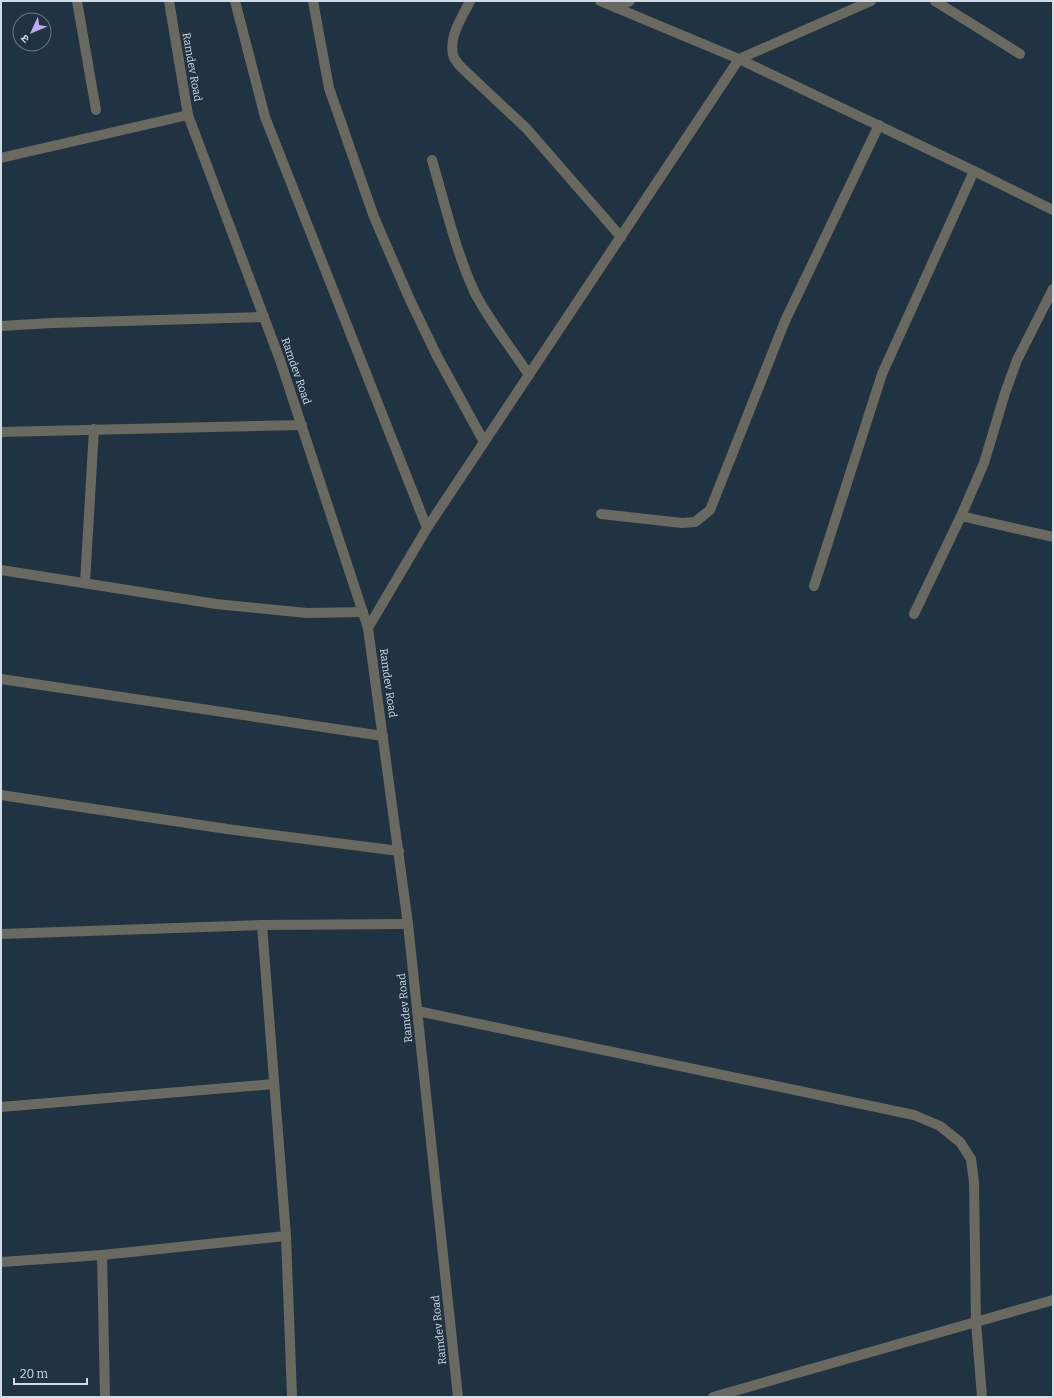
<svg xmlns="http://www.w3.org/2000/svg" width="1054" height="1398" font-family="Bitter,'Noto Sans Devanagari',serif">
	<rect width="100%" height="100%" fill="#203342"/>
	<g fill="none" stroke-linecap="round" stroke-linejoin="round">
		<g stroke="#6a695f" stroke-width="10">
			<polyline points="77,1 96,110"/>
			<polyline points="169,1 188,115 280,360 368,628 408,924 458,1397"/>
			<polyline points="235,1 265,117 427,528"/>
			<polyline points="313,1 329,88 374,217 410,300 437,356 484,442"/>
			<path d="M470 1C462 18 447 38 454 58 456 61 459 65 462 68L527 129 621 237"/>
			<polyline points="600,1 739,59 974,171 1053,210"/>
			<polyline points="935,1 1020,54"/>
			<polyline points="616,8 630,1"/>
			<polyline points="1,158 188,115"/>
			<path d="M432 160C445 204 455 249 474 291 487 318 512 349 529 375"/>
			<polyline points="1,326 52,323 264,317"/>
			<polyline points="1,432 302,425"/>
			<polyline points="601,514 682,523 695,522 710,510 785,321 879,125"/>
			<polyline points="961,516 1053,537"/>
			<polyline points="1,570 216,604 307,613 363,612"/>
			<polyline points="85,583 94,429"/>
			<polyline points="814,586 882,374 974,171"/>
			<polyline points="914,614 961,516 984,463 1005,393 1017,360 1053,289"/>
			<polyline points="368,628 427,528 739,59 871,1"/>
			<polyline points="1,679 383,736"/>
			<polyline points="1,795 227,829 399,851"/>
			<polyline points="262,925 286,1236 292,1397"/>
			<polyline points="1,934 262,925 408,924"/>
			<polyline points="417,1011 914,1115 940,1126 960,1142 971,1159 974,1182 976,1322 982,1397"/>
			<polyline points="1,1107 274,1084"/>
			<polyline points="102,1255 105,1397"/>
			<polyline points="1,1262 102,1255 286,1236"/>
			<polyline points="713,1397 1053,1300"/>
		</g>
	</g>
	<g text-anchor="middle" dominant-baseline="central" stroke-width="3" stroke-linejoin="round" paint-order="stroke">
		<g font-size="11" fill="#d0dbe5" stroke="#203342">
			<text transform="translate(192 67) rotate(80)">Ramdev Road</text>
			<text transform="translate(296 371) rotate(71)">Ramdev Road</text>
			<text transform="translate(388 683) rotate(82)">Ramdev Road</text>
			<text transform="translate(405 1008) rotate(-96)">Ramdev Road</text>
			<text transform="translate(439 1330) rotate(-96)">Ramdev Road</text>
		</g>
	</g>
	<rect width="1054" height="1398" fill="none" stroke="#d0dbe5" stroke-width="4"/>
	<g transform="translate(32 32) rotate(226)"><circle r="19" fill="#203342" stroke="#667683"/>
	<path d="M0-3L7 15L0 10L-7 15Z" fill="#c2a7f2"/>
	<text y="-6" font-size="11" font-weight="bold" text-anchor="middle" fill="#d0dbe5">उ</text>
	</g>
	<path d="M14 1378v6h73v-6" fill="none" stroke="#d0dbe5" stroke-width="2"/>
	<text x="20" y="1378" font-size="12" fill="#d0dbe5" stroke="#203342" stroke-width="3" paint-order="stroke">20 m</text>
</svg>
